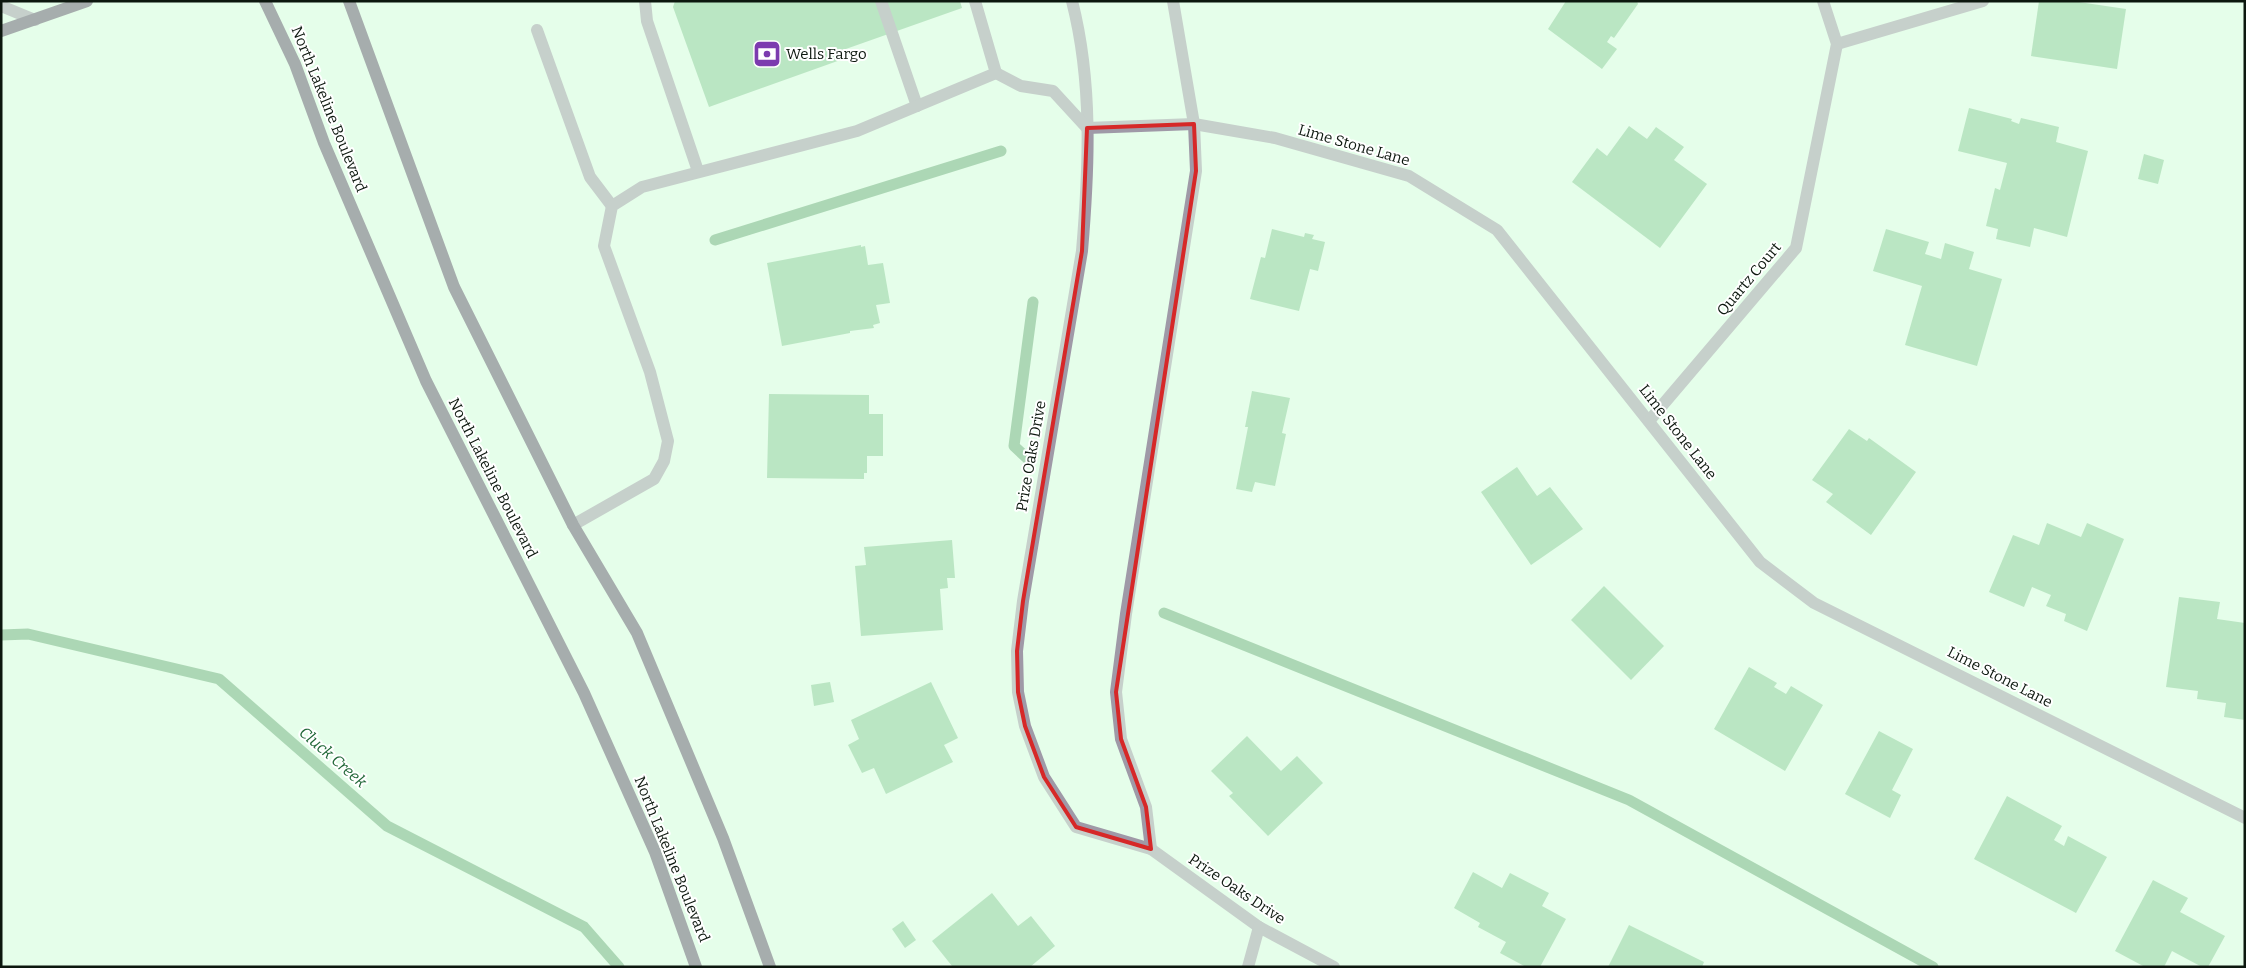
<svg xmlns="http://www.w3.org/2000/svg" width="2246" height="968" font-family="Bitter,serif">
	<rect width="100%" height="100%" fill="#e5feea"/>
	<g fill="none" stroke-linecap="round" stroke-linejoin="round">
		<g stroke="#67a977" stroke-width="11">
			<polyline points="715,240 1001,151"/>
			<polyline points="1029,460 1014,446 1033,302"/>
			<polyline points="1164,613 1629,800 1933,967"/>
			<polyline points="1,635 28,634 219,679 387,826 584,927 619,967"/>
		</g>
	</g>
	<g fill="#86ca96">
		<polygon points="675,1 960,1 962,8 843,50 846,58 709,107 673,7"/>
		<polygon points="1566,1 1637,1 1638,4 1614,38 1611,36 1607,42 1617,49 1602,69 1548,29"/>
		<polygon points="2039,1 2072,1 2126,9 2117,69 2031,56"/>
		<polygon points="1969,108 2012,119 2011,121 2019,124 2021,118 2059,127 2056,142 2088,151 2067,237 2034,228 2030,247 1996,239 1998,229 1986,226 1995,188 2000,190 2007,163 1958,151"/>
		<polygon points="1629,126 1647,139 1656,127 1684,147 1674,160 1707,184 1660,248 1572,182 1597,148 1607,156"/>
		<polygon points="2144,154 2164,160 2158,184 2138,179"/>
		<polygon points="1272,229 1304,237 1305,233 1314,235 1312,239 1325,242 1318,271 1310,269 1299,311 1250,299 1261,257 1265,258"/>
		<polygon points="1886,229 1929,242 1925,254 1941,259 1945,243 1974,252 1969,269 2002,279 1977,366 1905,345 1922,286 1873,271"/>
		<polygon points="861,245 861,247 865,246 868,265 883,263 890,303 876,305 880,323 873,325 874,328 850,331 850,333 782,346 767,263"/>
		<polygon points="1252,391 1290,398 1282,433 1286,434 1275,486 1255,482 1252,492 1236,489 1248,427 1245,427"/>
		<polygon points="769,394 869,395 869,414 883,414 883,456 867,456 867,473 864,473 864,479 767,478"/>
		<polygon points="1849,429 1867,441 1869,438 1916,472 1871,535 1826,502 1833,494 1812,480"/>
		<polygon points="1517,467 1537,496 1550,487 1583,529 1531,565 1481,492"/>
		<polygon points="2047,523 2081,537 2087,523 2124,539 2087,631 2064,621 2066,614 2046,606 2051,595 2032,587 2024,607 1989,592 2013,535 2039,545"/>
		<polygon points="952,540 955,578 947,578 948,588 940,589 943,630 861,636 855,566 866,565 864,547"/>
		<polygon points="1604,586 1664,646 1631,680 1571,620"/>
		<polygon points="2179,597 2220,602 2217,619 2245,623 2245,720 2224,717 2226,703 2197,699 2198,691 2166,687"/>
		<polygon points="1749,667 1777,683 1774,687 1786,694 1791,686 1823,705 1785,771 1714,729"/>
		<polygon points="830,682 834,702 814,706 811,685"/>
		<polygon points="931,682 958,738 944,745 953,762 886,794 874,768 862,773 848,745 859,739 851,720"/>
		<polygon points="1879,731 1913,749 1892,790 1901,795 1890,818 1845,794"/>
		<polygon points="1247,736 1281,771 1297,756 1323,783 1268,836 1229,796 1233,793 1211,771"/>
		<polygon points="2007,796 2062,826 2054,840 2064,846 2068,836 2107,857 2076,913 1974,859"/>
		<polygon points="1473,872 1502,888 1510,873 1549,893 1542,906 1566,919 1540,967 1526,967 1500,953 1506,942 1478,927 1480,923 1454,908"/>
		<polygon points="2153,880 2188,898 2180,912 2225,936 2208,967 2202,967 2172,951 2164,967 2145,967 2115,951"/>
		<polygon points="992,893 1018,926 1031,916 1055,946 1030,967 951,967 952,966 932,941"/>
		<polygon points="903,921 916,940 905,948 892,929"/>
		<polygon points="1629,925 1704,962 1702,967 1608,967"/>
	</g>
	<g fill="none" stroke-linecap="round" stroke-linejoin="round">
		<g stroke="#9f99a7" stroke-width="12">
			<polyline points="645,1 647,21 698,171"/>
			<polyline points="881,1 917,106"/>
			<path d="M1072 1C1093 83 1089 168 1082 251L1023 601 1017 651 1018 692 1025 726 1044 777 1076 827 1151 849 1259 927 1334 967"/>
			<polyline points="1,6 35,20"/>
			<polyline points="537,30 590,177 612,206"/>
			<polyline points="1837,44 1983,1"/>
			<polyline points="996,73 1021,86 1053,91 1087,128 1194,124 1275,138 1409,176 1497,230 1760,562 1814,603 2245,818"/>
			<polyline points="1649,421 1796,248 1837,44 1823,1"/>
			<polyline points="573,525 654,479 664,461 668,441 650,372 604,246 612,206 642,187 857,131 996,73 975,1"/>
			<polyline points="1151,849 1146,807 1121,739 1116,692 1126,614 1196,171 1194,124 1173,1"/>
			<polyline points="1248,967 1259,927"/>
		</g>
		<g stroke="#594d65" stroke-width="12">
			<polyline points="265,1 295,64 324,143 426,381 584,693 655,852 696,967"/>
			<polyline points="349,1 454,287 573,525 637,633 723,838 770,967"/>
			<polyline points="1,31 87,1"/>
		</g>
	</g>
	<path d="M0 0H2246V968H0ZM1194 124 1196 171 1116 692 1121 739 1146 807 1151 849 1076 827 1044 777 1025 726 1018 692 1017 651 1023 601 1082 251 1087 128Z" fill="#e5feea" fill-opacity=".55" fill-rule="evenodd"/>
	<path fill="none" stroke="#d62828" stroke-width="4" stroke-linejoin="round" d="M1194 124 1196 171 1116 692 1121 739 1146 807 1151 849 1076 827 1044 777 1025 726 1018 692 1017 651 1023 601 1082 251 1087 128Z"/>
	<defs>
		<symbol id="bank-square" viewBox="-11 -11 22 22"><rect x="-9" y="-9" width="18" height="18" rx="4" fill="#7c3baf" stroke="#fff"/><path d="M-6-4H6V4H-6ZM0-2.3a2.3 2.3 0 1 0 0 4.6a2.3 2.3 0 1 0 0-4.6Z" fill="#fff"/></symbol>
	</defs>
	<g fill-rule="evenodd">
		<use href="#bank-square" x="751" y="38" width="32" height="32"/>
	</g>
	<g text-anchor="middle" dominant-baseline="central" stroke-width="4" stroke-linejoin="round" paint-order="stroke">
		<g font-size="15" fill="#0c170e" stroke="#fff" text-anchor="start">
			<text x="786" y="54">Wells Fargo</text>
		</g>
		<g font-size="15" fill="#0c170e" stroke="#fff">
			<text transform="translate(329 109) rotate(68)">North Lakeline Boulevard</text>
			<text transform="translate(1354 145) rotate(16)">Lime Stone Lane</text>
			<text transform="translate(1749 279) rotate(-50)">Quartz Court</text>
			<text transform="translate(1678 432) rotate(52)">Lime Stone Lane</text>
			<text transform="translate(1031 456) rotate(-80)">Prize Oaks Drive</text>
			<text transform="translate(493 478) rotate(63)">North Lakeline Boulevard</text>
			<text transform="translate(2000 677) rotate(27)">Lime Stone Lane</text>
			<text transform="translate(672 859) rotate(68)">North Lakeline Boulevard</text>
			<text transform="translate(1237 889) rotate(34)">Prize Oaks Drive</text>
		</g>
		<g font-size="16" font-style="italic" fill="#206737" stroke="#fff">
			<text transform="translate(333 757) rotate(41)">Cluck Creek</text>
		</g>
	</g>
	<rect width="2246" height="968" fill="none" stroke="#0c170e" stroke-width="5"/>
</svg>
